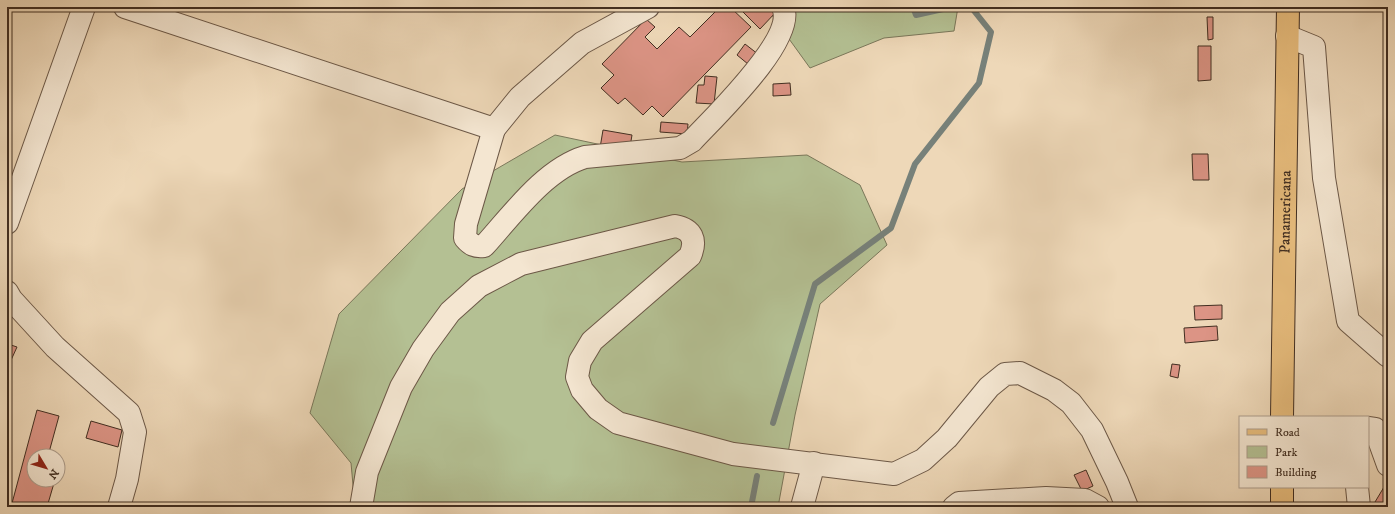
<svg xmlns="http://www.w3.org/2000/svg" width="1395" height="514" font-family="'IM FELL DW Pica',serif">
	<rect width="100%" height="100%" fill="#eed8b8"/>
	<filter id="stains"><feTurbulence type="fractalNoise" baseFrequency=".005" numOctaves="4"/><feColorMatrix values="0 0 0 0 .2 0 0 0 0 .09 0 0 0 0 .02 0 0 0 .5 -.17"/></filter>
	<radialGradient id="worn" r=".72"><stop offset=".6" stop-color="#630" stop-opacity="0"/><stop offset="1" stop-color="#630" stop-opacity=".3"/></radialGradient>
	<g fill="#b4c093" stroke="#7a775a">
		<polygon points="766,7 958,7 954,31 884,38 810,68"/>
		<polygon points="555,135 682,162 807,155 860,185 887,245 820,304 795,415 778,507 355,507 351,463 310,413 339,314 462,189"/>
	</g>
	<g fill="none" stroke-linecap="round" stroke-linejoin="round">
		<g stroke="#77817a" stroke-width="6">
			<polyline points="913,7 916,15 952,7"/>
			<polyline points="773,423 815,284 891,228 915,164 979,83 991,32 971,7"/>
			<polyline points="751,507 757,476"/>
		</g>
	</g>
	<g fill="#dc9485" stroke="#412e21">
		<polygon points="720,7 730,7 751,27 663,117 652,106 643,115 625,98 618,104 601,88 614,75 602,64 646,19 655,27 645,37 657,49 679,27 690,37"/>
		<polygon points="747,7 771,7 776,12 760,29 742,11"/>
		<polygon points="1207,17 1213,17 1213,39 1208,40"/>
		<polygon points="745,44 763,58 754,69 737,55"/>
		<polygon points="1198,46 1211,46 1211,80 1198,81"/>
		<polygon points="705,76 717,77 714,104 696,103 698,85 704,85"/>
		<polygon points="790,83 791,95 773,96 773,84"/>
		<polygon points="661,122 688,124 687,134 660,132"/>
		<polygon points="603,130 632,135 629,153 600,148"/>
		<polygon points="1192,154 1208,154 1209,180 1193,180"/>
		<polygon points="1222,305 1222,319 1195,320 1194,306"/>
		<polygon points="1217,326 1218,340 1185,343 1184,328"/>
		<polygon points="8,344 17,347 7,369 7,347"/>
		<polygon points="1172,364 1180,365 1178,378 1170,376"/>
		<polygon points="37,410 59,416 48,456 34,456 34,480 54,483 47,507 11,507"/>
		<polygon points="91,421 122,430 118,447 86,438"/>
		<polygon points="1086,470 1093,486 1082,491 1074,475"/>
		<polygon points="1384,487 1388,498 1388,507 1372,507"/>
	</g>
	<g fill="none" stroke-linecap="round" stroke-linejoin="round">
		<defs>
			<g id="minor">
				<polyline points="125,7 494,129 520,97 582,43 648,7"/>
				<polyline points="1287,36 1314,47 1324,178 1348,321 1388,356"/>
				<path d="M494 129 466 224 465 238C471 245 475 247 484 246 512 215 545 169 585 157L680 148 692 141C713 118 797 39 783 7"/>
				<polyline points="7,223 84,7"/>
				<polyline points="7,292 11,299 55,347 129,413 135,432 127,479 119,507"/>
				<polyline points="1368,428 1375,429 1388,465"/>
				<polyline points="1357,487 1359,507"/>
				<path d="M361 507 367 472 401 387 423 349 450 312 479 286 521 264 675 226C692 229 697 240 690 256L592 341 580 361 577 377 582 390 598 409 618 423 733 454 894 474 923 460 947 438 989 387 1005 374 1020 373 1054 390 1071 403 1092 430 1117 482 1127 507"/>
				<polyline points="802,507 814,463"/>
				<polyline points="954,507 959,503 1046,498 1085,500 1098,507"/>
			</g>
			<g id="major">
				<path id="s1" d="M1282 417 1288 7"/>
				<polyline points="1282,507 1282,487"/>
			</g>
		</defs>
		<use href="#minor" stroke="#6c5847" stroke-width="24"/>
		<use href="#major" stroke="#412e21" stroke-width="24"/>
		<use href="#minor" stroke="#f4e6d1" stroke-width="22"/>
		<use href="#major" stroke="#e7bc7c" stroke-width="22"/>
	</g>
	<g text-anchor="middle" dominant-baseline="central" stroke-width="4" stroke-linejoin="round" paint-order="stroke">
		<g font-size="15" fill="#412e21" stroke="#f4e6d1">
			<text stroke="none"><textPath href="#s1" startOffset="205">Panamericana</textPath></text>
		</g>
	</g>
	<rect width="1395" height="514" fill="none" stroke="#eed8b8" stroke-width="24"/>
	<rect x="8" y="8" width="1379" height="498" fill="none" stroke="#412e21" stroke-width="2"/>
	<rect x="12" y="12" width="1371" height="490" fill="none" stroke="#412e21"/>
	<rect x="1239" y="416" width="130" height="72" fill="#f4e6d1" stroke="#ac9c8b"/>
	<rect x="1247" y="429" width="20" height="6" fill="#e7bc7c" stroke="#ac9c8b"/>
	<text x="1275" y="436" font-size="12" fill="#412e21">Road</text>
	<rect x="1247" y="446" width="20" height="12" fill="#b4c093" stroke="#ac9c8b"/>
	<text x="1275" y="456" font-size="12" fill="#412e21">Park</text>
	<rect x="1247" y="466" width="20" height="12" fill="#dc9485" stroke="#ac9c8b"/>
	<text x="1275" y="476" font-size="12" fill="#412e21">Building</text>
	<g transform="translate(46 468) rotate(128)"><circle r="19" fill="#f4e6d1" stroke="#ac9c8b"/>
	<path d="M0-3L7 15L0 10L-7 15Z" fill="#8f2418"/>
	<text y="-6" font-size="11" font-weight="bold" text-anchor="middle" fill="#412e21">N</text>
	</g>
	<rect width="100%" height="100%" filter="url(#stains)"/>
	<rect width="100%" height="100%" fill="url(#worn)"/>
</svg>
